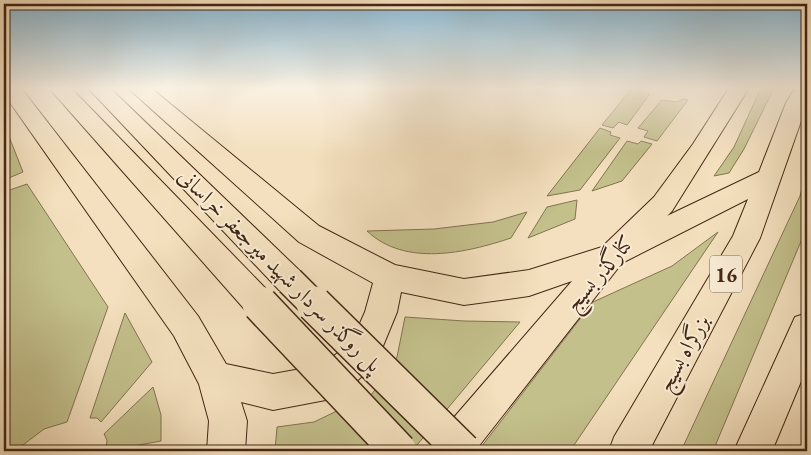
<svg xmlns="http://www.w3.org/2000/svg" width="811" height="455" font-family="'EB Garamond',Amiri,serif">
	<rect width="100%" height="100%" fill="#f4e0be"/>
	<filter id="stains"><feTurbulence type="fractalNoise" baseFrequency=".004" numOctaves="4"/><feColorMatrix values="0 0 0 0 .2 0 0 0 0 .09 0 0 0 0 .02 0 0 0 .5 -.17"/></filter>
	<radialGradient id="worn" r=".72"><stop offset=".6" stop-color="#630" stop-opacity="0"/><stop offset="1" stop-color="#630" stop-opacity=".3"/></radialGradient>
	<g fill="#c3c08c" stroke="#837350">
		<polygon points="632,88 641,88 649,95 627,125 619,122 613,128 602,125"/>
		<polygon points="761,88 774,88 744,149 729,173 714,176 734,147"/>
		<polygon points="684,99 688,100 657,141 644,137 648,131 638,128 662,100 676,102"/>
		<polygon points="600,128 611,132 610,135 620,138 580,190 547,196"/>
		<polygon points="6,129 23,172 4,180 4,130"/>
		<polygon points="627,141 638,144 641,141 652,144 622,181 592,191"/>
		<polygon points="807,170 807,227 713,451 681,451 800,196"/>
		<polygon points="27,184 108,307 67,422 44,429 15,451 4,451 4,192"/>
		<polygon points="577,200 575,219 528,238 547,207"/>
		<path d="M527 212 511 238C466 253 405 267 367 231L434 229 493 222Z"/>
		<polygon points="718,232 570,451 478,451 593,302 672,266"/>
		<polygon points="125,313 152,362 101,422 97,418 90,418"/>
		<polygon points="405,317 464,321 520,322 412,451 275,451 277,427 314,422 372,394 397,357"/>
		<polygon points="153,387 161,415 161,441 106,451 107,440 104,434"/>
	</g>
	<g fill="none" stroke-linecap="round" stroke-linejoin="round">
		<defs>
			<g id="major">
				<polygon points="4,88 21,88 198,316 226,364 273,374 323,365 352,341 365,312 373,283 299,242 128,88 151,88 319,226 395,265 464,279 529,270 602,247 654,197 693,144 729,88 749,88 672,211 622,263 475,451 431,451 437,437 572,281 529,296 464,305 401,292 397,312 376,363 344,393 331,399 273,410 241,402 247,421 245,451 207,451 209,421 199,384 174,336 4,94"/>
				<polygon points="49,88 71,88 269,292 274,302 269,312 258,316 247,312"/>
				<polygon points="88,88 110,88 301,272 305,281 301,290 290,294 279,290"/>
			</g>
			<g id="highway">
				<polygon points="795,88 807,88 807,104 760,238 649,451 609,451 614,437 733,236 748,199 622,263 612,267 602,263 598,255 602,247 759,172 786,103"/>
				<polygon points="807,313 807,367 772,451 734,451 795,317"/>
			</g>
		</defs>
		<use href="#major" stroke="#432614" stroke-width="2"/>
		<use href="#highway" stroke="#432614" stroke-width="2"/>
		<use href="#major" fill="#f4e0be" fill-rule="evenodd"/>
		<use href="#highway" fill="#f4e0be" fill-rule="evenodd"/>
		<defs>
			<g id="major-bridge-far1">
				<polyline points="290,281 315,306"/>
				<polyline points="258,302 261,306"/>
			</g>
			<g id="major-bridge">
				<polyline points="260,304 399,451"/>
				<polyline points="314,304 463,451"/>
			</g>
		</defs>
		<use href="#major-bridge-far1" stroke="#432614" stroke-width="31" stroke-linecap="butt"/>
		<use href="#major-bridge" stroke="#432614" stroke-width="38" stroke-linecap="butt"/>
		<use href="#major-bridge-far1" stroke="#f4e0be" stroke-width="28"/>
		<use href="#major-bridge" stroke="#f4e0be" stroke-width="35"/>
	</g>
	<linearGradient id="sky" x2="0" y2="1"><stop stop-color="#89b8d3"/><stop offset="0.58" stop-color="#faf1e2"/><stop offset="1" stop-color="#faf1e2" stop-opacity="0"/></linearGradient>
	<rect width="811" height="152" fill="url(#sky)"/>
	<g text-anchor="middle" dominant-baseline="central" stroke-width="4" stroke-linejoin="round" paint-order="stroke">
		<rect fill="#f8ebd5" stroke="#79614e" stroke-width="1" x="710" y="255.5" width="32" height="37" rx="4"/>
		<g font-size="21" font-weight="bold" fill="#432614">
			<text x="726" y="274">16</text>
		</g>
		<g font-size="22" fill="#432614" stroke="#f8ebd5">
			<text transform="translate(280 270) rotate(45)">پل روگذر سردار شهید میرجعفر خراسانی</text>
			<text transform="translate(599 273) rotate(-49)">کنارگذر بسیج</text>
			<text transform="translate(683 353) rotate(-61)">بزرگراه بسیج</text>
		</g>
	</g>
	<rect width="811" height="455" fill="none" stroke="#f4e0be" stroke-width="20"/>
	<rect x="5" y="5" width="801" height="445" fill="none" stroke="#432614" stroke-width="2.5"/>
	<rect x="10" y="10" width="791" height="435" fill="none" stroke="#432614"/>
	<rect width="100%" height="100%" filter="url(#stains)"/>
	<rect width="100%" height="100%" fill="url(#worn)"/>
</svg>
